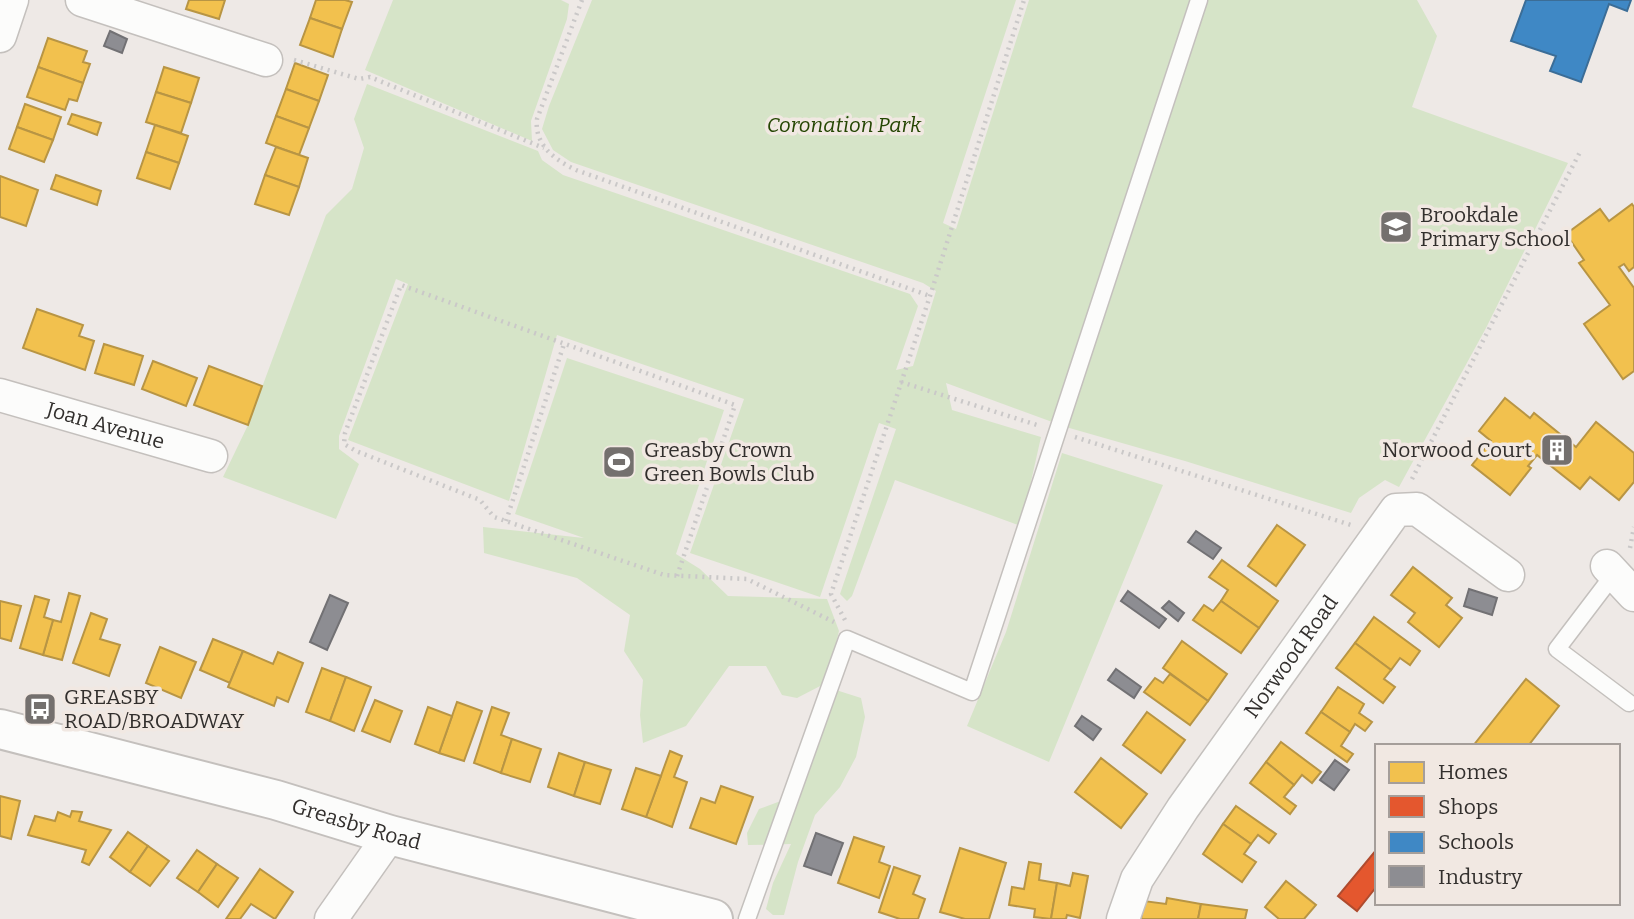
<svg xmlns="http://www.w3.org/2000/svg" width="1634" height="919" font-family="Bitter,serif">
	<rect width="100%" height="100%" fill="#eee9e6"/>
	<g fill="#d6e4c8">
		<polygon points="393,0 561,0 569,4 567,19 531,121 532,141 365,70"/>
		<polygon points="592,0 1016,0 943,223 956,229 1029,0 1417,0 1437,36 1412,107 1568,163 1486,328 1399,487 1385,480 1359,498 1351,513 1185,461 1066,427 946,383 952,410 1041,437 1021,526 895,480 852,596 847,601 840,594 896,429 879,423 820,597 690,553 744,399 557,335 509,501 348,440 408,284 396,279 339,436 339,449 359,464 336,519 223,477 248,425 326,215 352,189 364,148 354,119 367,84 538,151 542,160 563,175 910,294 918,306 896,370 913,366 936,291 923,283 571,162 553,150 542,129 549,106"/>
		<polygon points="567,358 724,410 676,554 700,569 728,596 827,599 839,631 826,683 797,698 782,695 766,666 729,666 686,726 643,743 640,715 643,680 624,651 630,615 577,578 484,553 483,527 584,538 515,514"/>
		<polygon points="1062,453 1163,485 1049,762 967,726 1006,632"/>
		<polygon points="836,690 861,698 865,717 856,757 840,787 815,815 798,862 784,915 773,915 766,909 773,883 791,844 748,845 747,833 759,809 786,799"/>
	</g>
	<g fill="#f2c14e" stroke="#b89544" stroke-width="2">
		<polygon points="189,0 225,0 219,19 186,9"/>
		<polygon points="316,0 345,0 352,2 342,29 310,18"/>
		<polygon points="310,18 342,29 333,57 300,45"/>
		<polygon points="48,38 87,51 83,62 90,64 83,83 38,67"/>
		<polygon points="295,63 328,75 319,101 286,89"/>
		<polygon points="38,67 83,83 77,101 69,99 65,110 27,97"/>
		<polygon points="164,67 199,78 191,103 156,92"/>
		<polygon points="286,89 319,101 309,128 276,116"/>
		<polygon points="156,92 191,103 181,133 146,122"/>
		<polygon points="25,104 61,117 53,140 17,127"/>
		<polygon points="72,114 101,123 97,135 68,124"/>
		<polygon points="276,116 309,128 299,155 266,143"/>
		<polygon points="155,125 188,136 179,163 146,152"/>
		<polygon points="17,127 53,140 44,162 9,149"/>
		<polygon points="276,147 308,158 299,187 265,175"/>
		<polygon points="146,152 179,163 170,189 137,178"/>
		<polygon points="56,175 101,191 97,205 51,189"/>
		<polygon points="265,175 299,187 289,215 255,204"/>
		<polygon points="0,176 38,190 26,226 0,217"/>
		<polygon points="1632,204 1634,207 1634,267 1629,271 1624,264 1619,267 1634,288 1634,371 1623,379 1584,324 1610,305 1579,263 1584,260 1566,234 1600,209 1609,221"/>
		<polygon points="37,309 83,325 79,336 94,341 85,370 23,348"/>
		<polygon points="104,344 143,356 134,385 95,373"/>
		<polygon points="153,361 197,378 186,406 142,389"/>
		<polygon points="209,366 262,386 248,425 194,405"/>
		<polygon points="1505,398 1530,418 1534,413 1576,447 1596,422 1634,453 1634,482 1619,500 1590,477 1580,489 1537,455 1528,466 1531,468 1510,495 1472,465 1491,441 1479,431"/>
		<polygon points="1277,525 1305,545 1276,586 1248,566"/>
		<polygon points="1222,560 1278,601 1259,628 1221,601 1228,590 1209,577"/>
		<polygon points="1413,567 1452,598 1446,605 1462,618 1439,647 1408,622 1415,613 1391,595"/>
		<polygon points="69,593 80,596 62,660 43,655 53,620 61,622"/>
		<polygon points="35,596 49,600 44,617 53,620 43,655 20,648"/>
		<polygon points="0,601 21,606 11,641 0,638"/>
		<polygon points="1221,601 1259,628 1241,653 1193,620 1204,605 1213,611"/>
		<polygon points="91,613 107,619 100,639 120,645 109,676 73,663"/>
		<polygon points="1374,617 1420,651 1410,665 1400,658 1391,670 1355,643"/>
		<polygon points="213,639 243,651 230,683 200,670"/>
		<polygon points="1182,641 1227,674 1208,701 1163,668"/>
		<polygon points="1355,643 1391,670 1384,679 1395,687 1383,703 1336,668"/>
		<polygon points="160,647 196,662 181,698 146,683"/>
		<polygon points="243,651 273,664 278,652 303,663 288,702 277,697 274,706 228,687"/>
		<polygon points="322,668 346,677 330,721 306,712"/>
		<polygon points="1170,674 1208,701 1190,725 1144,692 1155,678 1163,683"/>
		<polygon points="346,677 371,687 354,731 330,721"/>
		<polygon points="1526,679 1559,706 1528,746 1473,746"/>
		<polygon points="1338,687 1364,704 1359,713 1372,722 1365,731 1355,724 1350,732 1321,712"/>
		<polygon points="375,700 402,711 390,742 362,731"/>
		<polygon points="457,702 482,711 464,761 439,753"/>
		<polygon points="428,707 452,716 439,753 415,744"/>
		<polygon points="492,707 509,713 501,735 512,739 501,773 474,763"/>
		<polygon points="1147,712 1185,740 1161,773 1123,745"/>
		<polygon points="1321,712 1350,732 1341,746 1353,754 1347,762 1306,733"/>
		<polygon points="512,739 541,749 530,782 501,773"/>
		<polygon points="1281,742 1321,772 1312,783 1302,775 1294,785 1266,762"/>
		<polygon points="670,751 682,756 674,777 687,782 672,827 646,817"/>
		<polygon points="559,753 585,762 574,796 548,787"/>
		<polygon points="1101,758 1147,794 1121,828 1075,792"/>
		<polygon points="585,762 611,770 600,804 574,796"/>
		<polygon points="1266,762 1294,785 1284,797 1296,806 1290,814 1250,783"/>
		<polygon points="636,768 661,776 646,817 622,809"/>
		<polygon points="721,786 753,797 736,844 690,828 701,798 715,803"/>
		<polygon points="0,796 20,801 11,839 0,836"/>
		<polygon points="1236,806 1276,834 1269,843 1258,835 1251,844 1223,824"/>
		<polygon points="72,811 82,812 79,821 111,830 89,865 82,862 86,850 28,835 35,816 55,821 58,812 70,817"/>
		<polygon points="1223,824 1251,844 1244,854 1256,862 1242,882 1203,854"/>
		<polygon points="128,832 148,846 130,872 110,857"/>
		<polygon points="854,837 884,847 879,862 890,866 879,898 838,883"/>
		<polygon points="148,846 169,861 150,886 130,872"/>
		<polygon points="960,848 1006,863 989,919 965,919 940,912"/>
		<polygon points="197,850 217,864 198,892 177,878"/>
		<polygon points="1029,862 1041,864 1039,880 1057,883 1051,919 1034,917 1035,909 1009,905 1012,887 1024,889"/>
		<polygon points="217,864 238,878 218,907 198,892"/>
		<polygon points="894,867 920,876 913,894 925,899 918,919 900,919 879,912"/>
		<polygon points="260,869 293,892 275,919 251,904 240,919 226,919"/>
		<polygon points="1073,873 1088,876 1080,918 1067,915 1066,919 1051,919 1057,883 1070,886"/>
		<polygon points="1286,881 1316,905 1304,919 1279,919 1265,907"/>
		<polygon points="1167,898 1201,904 1198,919 1141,919 1144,901 1166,904"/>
		<polygon points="1201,904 1247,910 1245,919 1198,919"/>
	</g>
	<polygon fill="#e4572e" stroke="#af4b2e" stroke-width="2" points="1377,849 1377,886 1357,911 1338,896"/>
	<polygon fill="#3f88c5" stroke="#3b6d97" stroke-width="2" points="1526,0 1631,0 1627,11 1609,4 1581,82 1550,71 1556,56 1511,41"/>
	<g fill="#8d8d92" stroke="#727174" stroke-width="2">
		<polygon points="110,31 127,39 122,53 104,46"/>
		<polygon points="1196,531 1221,548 1213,559 1188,542"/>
		<polygon points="1469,589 1497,598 1492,615 1464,606"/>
		<polygon points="1128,591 1166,619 1159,628 1121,601"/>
		<polygon points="330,595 348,603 327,650 310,642"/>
		<polygon points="1169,601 1184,613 1178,621 1162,608"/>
		<polygon points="1116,669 1141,687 1134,698 1108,680"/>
		<polygon points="1082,716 1101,729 1093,740 1075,726"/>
		<polygon points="1335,760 1349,770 1334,790 1320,780"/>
		<polygon points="816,833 843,843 831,875 804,866"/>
	</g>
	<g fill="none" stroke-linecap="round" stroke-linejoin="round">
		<defs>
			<g id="lane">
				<polyline points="1614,574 1557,649 1629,703"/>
				<polyline points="747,919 847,639 972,692 1199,0"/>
			</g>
			<g id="street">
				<polyline points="82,0 266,60"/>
				<polyline points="0,36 12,0"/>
				<path id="s1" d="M0 395 211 456"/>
				<polyline points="1607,566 1634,595"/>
				<polyline points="331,919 390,835"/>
				<path id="s2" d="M1123 919 1137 879 1183 808 1396 510 1417 509 1508 575"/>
			</g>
			<g id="secondary">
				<path id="s3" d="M0 729 276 800 390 835 713 919"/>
			</g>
		</defs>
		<use href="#lane" stroke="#c4c0bd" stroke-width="19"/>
		<use href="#street" stroke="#c4c0bd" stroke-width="35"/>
		<use href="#secondary" stroke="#c4c0bd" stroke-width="42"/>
		<g stroke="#cac8c8" stroke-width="4.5" stroke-dasharray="2 5" stroke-linecap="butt">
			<path d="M582 0 537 119C534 145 555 160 576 170L930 296"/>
			<polyline points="294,60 359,79 370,77 544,148"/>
			<polyline points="901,382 1037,425"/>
			<polyline points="1075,437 1351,525"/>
			<polyline points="1412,479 1581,150"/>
			<polyline points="506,521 564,344"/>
			<polyline points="1630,548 1634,527"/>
			<polyline points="677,576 735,405 401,285 345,433 344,444 356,451 480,500 494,517 664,575 747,579 834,622"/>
			<polyline points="845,620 831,594 930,296 1024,0"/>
		</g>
		<use href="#lane" stroke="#fcfcfb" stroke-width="16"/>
		<use href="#street" stroke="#fcfcfb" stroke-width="32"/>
		<use href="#secondary" stroke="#fcfcfb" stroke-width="38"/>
	</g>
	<defs>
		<symbol id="school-square" viewBox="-11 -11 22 22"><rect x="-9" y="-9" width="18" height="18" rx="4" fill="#74706e" stroke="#f1e8e2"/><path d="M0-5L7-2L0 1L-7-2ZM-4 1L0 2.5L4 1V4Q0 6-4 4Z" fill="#fff"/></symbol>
		<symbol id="building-square" viewBox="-11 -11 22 22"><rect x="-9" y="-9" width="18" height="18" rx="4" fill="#74706e" stroke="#f1e8e2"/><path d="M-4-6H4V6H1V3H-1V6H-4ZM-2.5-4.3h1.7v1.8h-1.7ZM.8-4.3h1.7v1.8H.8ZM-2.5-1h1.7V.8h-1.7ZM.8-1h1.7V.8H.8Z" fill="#fff"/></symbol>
		<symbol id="stadium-square" viewBox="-11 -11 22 22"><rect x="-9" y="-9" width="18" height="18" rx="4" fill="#74706e" stroke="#f1e8e2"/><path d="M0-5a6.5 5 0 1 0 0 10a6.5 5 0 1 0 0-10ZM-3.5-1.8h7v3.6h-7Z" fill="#fff"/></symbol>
		<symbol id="bus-square" viewBox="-11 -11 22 22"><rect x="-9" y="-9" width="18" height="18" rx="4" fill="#74706e" stroke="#f1e8e2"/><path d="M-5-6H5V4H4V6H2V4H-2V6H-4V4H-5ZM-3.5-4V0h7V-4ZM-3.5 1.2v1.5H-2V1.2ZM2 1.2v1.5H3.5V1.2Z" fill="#fff"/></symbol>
	</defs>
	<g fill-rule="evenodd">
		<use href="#school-square" x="1377" y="208" width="38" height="38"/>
		<use href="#building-square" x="1538" y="431" width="38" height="38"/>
		<use href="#stadium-square" x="600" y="443" width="38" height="38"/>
		<use href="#bus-square" x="21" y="690" width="38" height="38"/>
	</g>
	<g text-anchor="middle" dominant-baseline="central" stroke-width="7" stroke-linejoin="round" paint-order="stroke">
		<g font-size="21" font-style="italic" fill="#254603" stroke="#f1e8e2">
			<text x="844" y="125">Coronation Park</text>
		</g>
		<g font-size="21" fill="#322f2d" stroke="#f1e8e2" text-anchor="start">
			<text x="1420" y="215">Brookdale<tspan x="1420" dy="24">Primary School</tspan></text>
			<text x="644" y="450">Greasby Crown<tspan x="644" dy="24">Green Bowls Club</tspan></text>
			<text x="1532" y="450" text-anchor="end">Norwood Court</text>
			<text x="64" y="697">GREASBY<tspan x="64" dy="24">ROAD/BROADWAY</tspan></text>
		</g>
		<g font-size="21" fill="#322f2d" stroke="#f1e8e2">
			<text stroke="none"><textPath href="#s1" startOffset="110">Joan Avenue</textPath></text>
			<text stroke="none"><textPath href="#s2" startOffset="313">Norwood Road</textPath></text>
			<text stroke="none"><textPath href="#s3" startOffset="369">Greasby Road</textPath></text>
		</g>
	</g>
	<rect x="1375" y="744" width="245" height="161" fill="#f1e8e2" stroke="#a59e9a" stroke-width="2"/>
	<rect x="1389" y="762" width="35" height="21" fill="#f2c14e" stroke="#a59e9a" stroke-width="2"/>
	<text x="1438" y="779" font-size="21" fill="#322f2d">Homes</text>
	<rect x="1389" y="796" width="35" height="21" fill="#e4572e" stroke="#a59e9a" stroke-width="2"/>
	<text x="1438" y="814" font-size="21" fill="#322f2d">Shops</text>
	<rect x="1389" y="832" width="35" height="21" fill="#3f88c5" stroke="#a59e9a" stroke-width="2"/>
	<text x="1438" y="849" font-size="21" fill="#322f2d">Schools</text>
	<rect x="1389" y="866" width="35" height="21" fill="#8d8d92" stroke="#a59e9a" stroke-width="2"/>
	<text x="1438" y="884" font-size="21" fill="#322f2d">Industry</text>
</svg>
